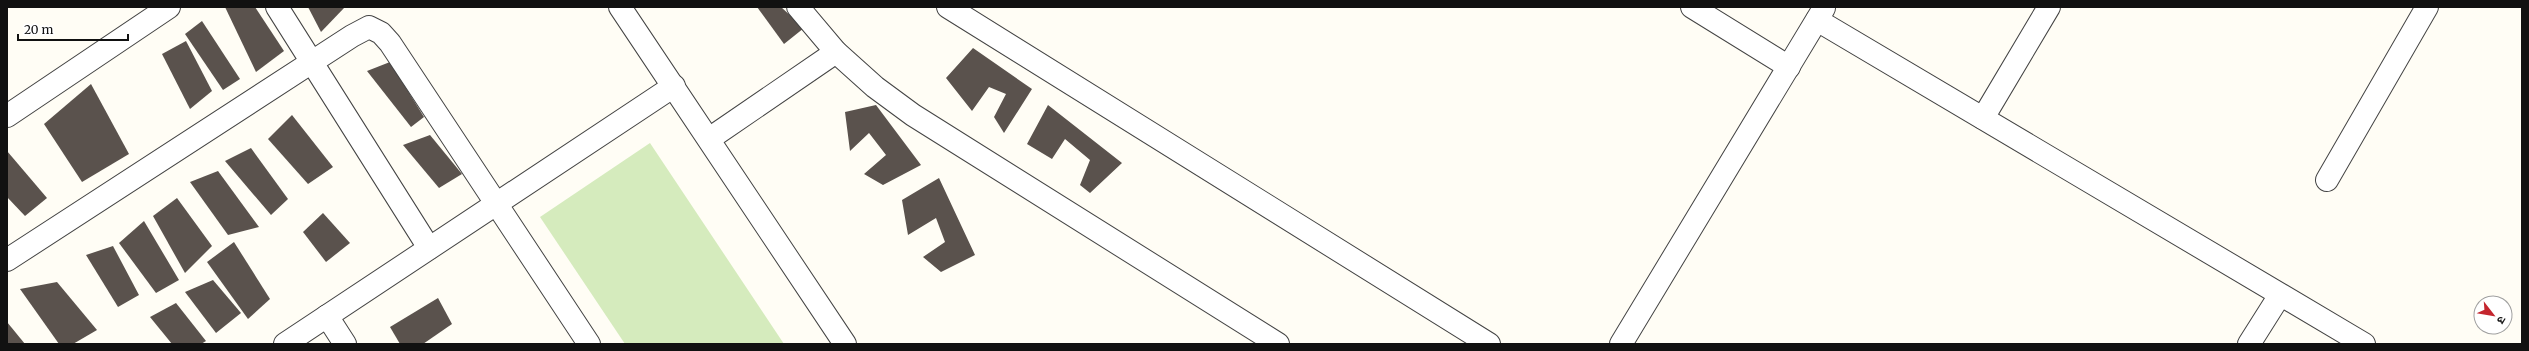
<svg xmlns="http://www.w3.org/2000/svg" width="2529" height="351" font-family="Merriweather,'Noto Sans Devanagari',serif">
	<rect width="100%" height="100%" fill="#fffdf5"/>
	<polygon fill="#d5ebbd" points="650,143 784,344 625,344 540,217"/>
	<g fill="#5a524d">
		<polygon points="225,7 255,7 284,51 256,72"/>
		<polygon points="308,7 345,7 321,32"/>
		<polygon points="757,7 781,7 804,28 784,44"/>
		<polygon points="202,21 240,79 223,90 185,34"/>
		<polygon points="186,41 212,91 190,109 162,54"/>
		<polygon points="973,48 1032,89 1004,133 994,117 1006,94 989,87 972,111 946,78"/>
		<polygon points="390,62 424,117 411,127 367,71"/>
		<polygon points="91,84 129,154 82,182 44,124"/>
		<polygon points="876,105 921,165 883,185 864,174 886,155 869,133 850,151 845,112"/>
		<polygon points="1048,105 1122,163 1090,193 1080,185 1090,160 1065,139 1052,159 1027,144"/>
		<polygon points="292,115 333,167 308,184 268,139"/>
		<polygon points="430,135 462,174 439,188 403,145"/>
		<polygon points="251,148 288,199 271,215 225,161"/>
		<polygon points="7,151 47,198 25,216 7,197"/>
		<polygon points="218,171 259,227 228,235 190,182"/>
		<polygon points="939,178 975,255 941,272 923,257 945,242 936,218 908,235 902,200"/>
		<polygon points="177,198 212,246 185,273 153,216"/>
		<polygon points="323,213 350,243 326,262 303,232"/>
		<polygon points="144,221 179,280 156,293 119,243"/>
		<polygon points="234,242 270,299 248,319 207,262"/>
		<polygon points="113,246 139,295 118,307 86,255"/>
		<polygon points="213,280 241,313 216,333 185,292"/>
		<polygon points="57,282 97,330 73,344 59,344 20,289"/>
		<polygon points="438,298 452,324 423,344 400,344 390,327"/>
		<polygon points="176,303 206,341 201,344 172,344 150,317"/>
		<polygon points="7,322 25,344 7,344"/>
	</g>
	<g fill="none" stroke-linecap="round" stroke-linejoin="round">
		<defs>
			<g id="minor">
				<polyline points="277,7 429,248"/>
				<polyline points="620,7 845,344"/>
				<polyline points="798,7 836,52 875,87 913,115 1278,344"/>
				<polyline points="948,7 1489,344"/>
				<polyline points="1692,7 1789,67"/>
				<polyline points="1817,20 2364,344"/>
				<polyline points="7,116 169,7"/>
				<polyline points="1983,118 2049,7"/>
				<polyline points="709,139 836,52"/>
				<polyline points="2327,180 2427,7"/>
				<polyline points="7,260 352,36 369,27 381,33 390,43 589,344"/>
				<polyline points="327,316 345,344"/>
				<polyline points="285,344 674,86"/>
				<polyline points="1621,344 1824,8"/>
				<polyline points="2249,344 2280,295"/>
			</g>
		</defs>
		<use href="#minor" stroke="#444" stroke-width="24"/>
		<use href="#minor" stroke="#fff" stroke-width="22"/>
	</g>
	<rect width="2529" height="351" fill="none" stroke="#111111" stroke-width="16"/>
	<g transform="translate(2493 315) rotate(121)"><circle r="19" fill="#ffffff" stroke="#a0a0a0"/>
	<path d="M0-3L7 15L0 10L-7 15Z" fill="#c4262e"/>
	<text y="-6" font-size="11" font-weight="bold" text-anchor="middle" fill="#111111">उ</text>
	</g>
	<path d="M18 34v6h110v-6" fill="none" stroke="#111111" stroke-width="2"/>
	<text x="24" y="34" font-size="12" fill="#111111" stroke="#ffffff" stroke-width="3" paint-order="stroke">20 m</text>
</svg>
